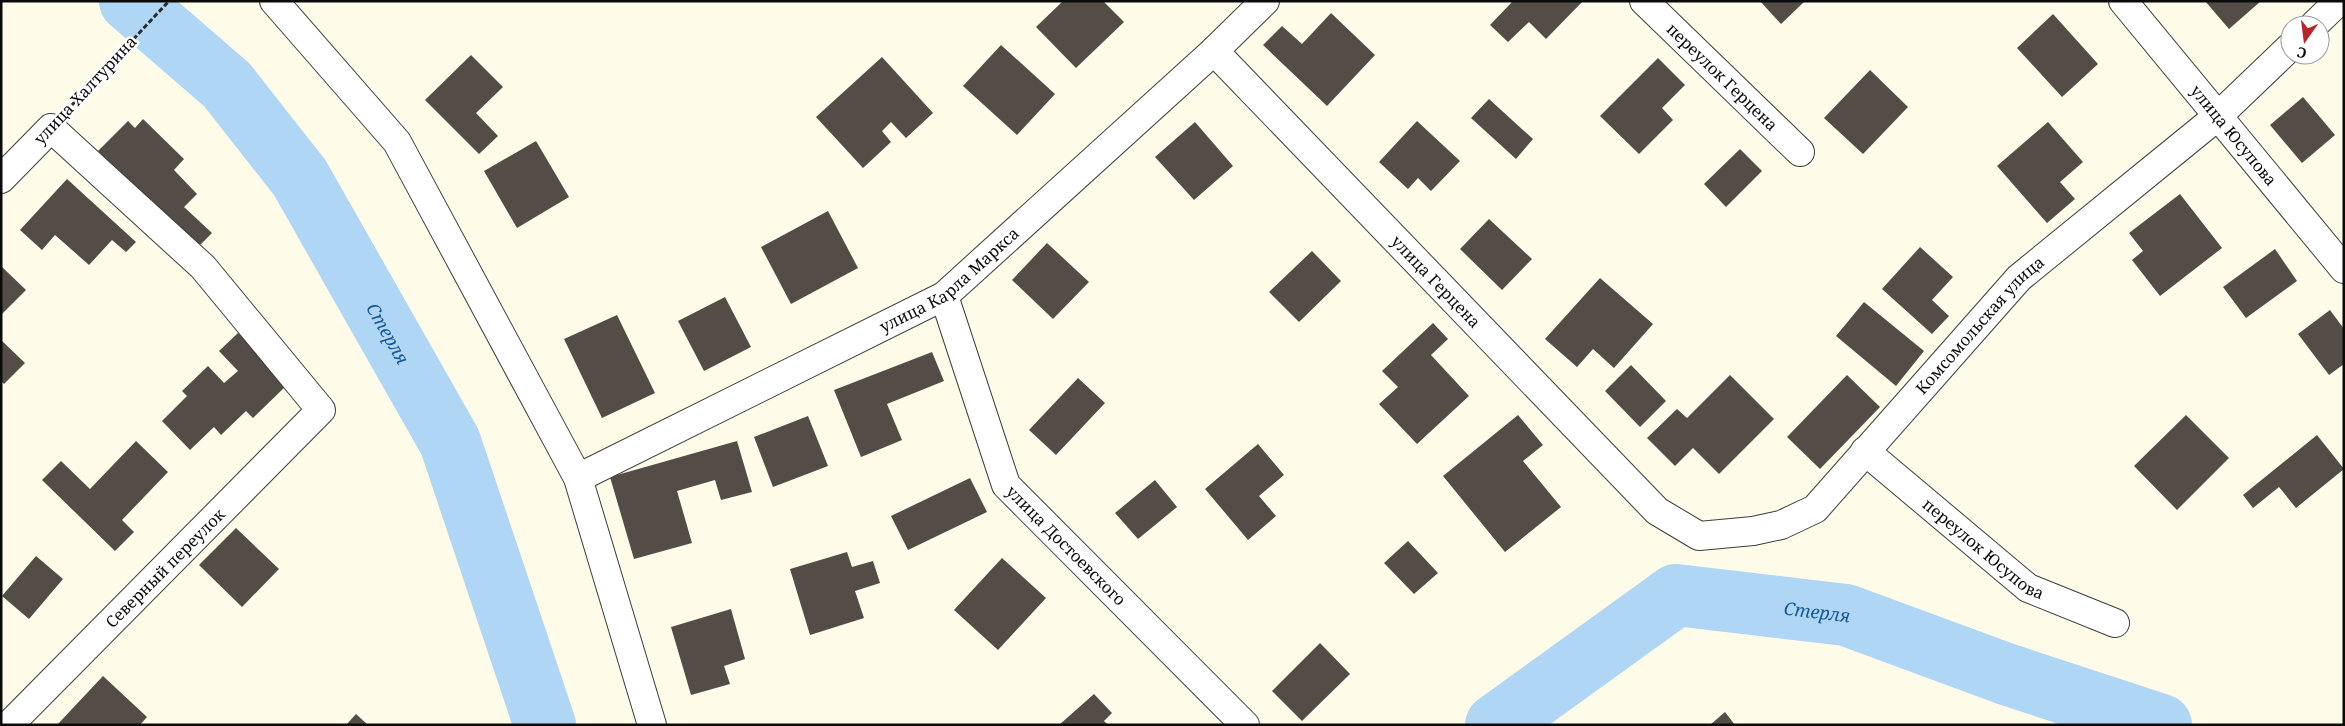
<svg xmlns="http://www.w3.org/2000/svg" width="2345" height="726" font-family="'Noto Serif',serif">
	<rect width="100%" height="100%" fill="#fefbe8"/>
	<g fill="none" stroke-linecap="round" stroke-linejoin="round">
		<g stroke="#afd6f4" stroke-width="62">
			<path id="s1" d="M130 1 227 85 300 178 450 442 545 725"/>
			<path id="s2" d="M1496 725 1676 595 1846 615 2006 674 2161 725"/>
		</g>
	</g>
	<g fill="#534c47">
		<polygon points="1063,1 1103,1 1124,22 1076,68 1036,27"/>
		<polygon points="1513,1 1583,1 1546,39 1529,22 1508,42 1490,25"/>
		<polygon points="1760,1 1805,1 1781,24"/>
		<polygon points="2205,1 2261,1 2229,29"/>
		<polygon points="1331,13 1375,55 1327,106 1263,45 1282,26 1302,44"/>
		<polygon points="2053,14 2098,64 2062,97 2017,48"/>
		<polygon points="1001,45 1055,94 1017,135 963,86"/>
		<polygon points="471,55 503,87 476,113 498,136 479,154 425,100"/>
		<polygon points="882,57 933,113 906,138 891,122 882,131 891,142 863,168 816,117"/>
		<polygon points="1658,58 1685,85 1662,108 1673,120 1639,154 1600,116"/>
		<polygon points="1870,70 1908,107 1863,154 1824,118"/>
		<polygon points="2303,97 2335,135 2302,163 2270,125"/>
		<polygon points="1489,99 1533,139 1516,159 1471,118"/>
		<polygon points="143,119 184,159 174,170 197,194 184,207 212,233 198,247 98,151 128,121 135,128"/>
		<polygon points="1417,121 1460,161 1431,191 1418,178 1408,189 1379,162"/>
		<polygon points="1195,122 1233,166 1194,200 1155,157"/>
		<polygon points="2048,122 2083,162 2060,182 2075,199 2047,223 1997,166"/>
		<polygon points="536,141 569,197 517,228 484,171"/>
		<polygon points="1740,149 1762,171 1726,207 1704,184"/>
		<polygon points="67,179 136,242 126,252 112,240 89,265 55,235 42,250 20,230"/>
		<polygon points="2180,194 2222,248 2160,296 2132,260 2143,251 2129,233"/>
		<polygon points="828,211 858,268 791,304 761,247"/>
		<polygon points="1489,219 1532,259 1502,290 1460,249"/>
		<polygon points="1047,243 1089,282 1053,319 1012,280"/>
		<polygon points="1920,247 1953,277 1932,300 1949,316 1932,334 1882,289"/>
		<polygon points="2275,249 2297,281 2246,318 2223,287"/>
		<polygon points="1312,251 1341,281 1299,322 1269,292"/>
		<polygon points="1,266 26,290 1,315"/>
		<polygon points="1600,278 1653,324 1614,368 1593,349 1577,367 1545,339"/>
		<polygon points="725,297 751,347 704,371 678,321"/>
		<polygon points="1864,302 1924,351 1896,386 1836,336"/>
		<polygon points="2330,310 2344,329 2344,364 2329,375 2298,334"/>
		<polygon points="617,315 655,393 602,418 564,339"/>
		<polygon points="1433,323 1448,339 1431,355 1469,396 1417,444 1379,404 1398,387 1382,371"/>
		<polygon points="238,333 288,384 253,418 246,411 221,435 214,427 190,450 162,421 187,396 182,391 208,366 224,383 238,371 219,351"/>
		<polygon points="1,340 25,363 4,384 1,381"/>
		<polygon points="932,352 944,381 887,404 902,440 861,457 834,390"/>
		<polygon points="1631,365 1666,401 1640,427 1605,391"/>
		<polygon points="1730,375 1774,419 1719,474 1693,448 1675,466 1647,438 1677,409 1687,418"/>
		<polygon points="1847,375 1880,407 1820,469 1787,437"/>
		<polygon points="1078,378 1105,403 1056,455 1029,430"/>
		<polygon points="1518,415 1543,445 1523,461 1561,507 1505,552 1443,476"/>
		<polygon points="2186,415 2229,458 2177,510 2134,466"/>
		<polygon points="808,416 828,466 773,487 754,437"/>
		<polygon points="2317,435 2344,469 2296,508 2279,487 2253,508 2243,495"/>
		<polygon points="136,441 168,472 122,520 134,532 115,551 42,480 61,461 90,489"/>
		<polygon points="737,441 752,492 721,500 715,480 677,491 692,543 634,559 610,477"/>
		<polygon points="1258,444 1284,475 1259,496 1276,516 1248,540 1205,489"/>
		<polygon points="970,478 987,512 908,550 891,516"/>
		<polygon points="1155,480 1177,507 1138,539 1115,513"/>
		<polygon points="236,528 279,569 242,607 199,565"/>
		<polygon points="1408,541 1438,573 1414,594 1384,563"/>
		<polygon points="847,552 852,567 873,561 880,583 855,591 864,618 810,635 790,569"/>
		<polygon points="36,556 63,579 29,619 2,596"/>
		<polygon points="1002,558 1046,598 998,650 954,610"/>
		<polygon points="731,609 745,659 724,666 730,684 691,695 671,627"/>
		<polygon points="1320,643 1350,674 1302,721 1272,691"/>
		<polygon points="103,676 147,717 140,725 57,725"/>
		<polygon points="1094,694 1112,713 1104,721 1108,725 1059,725"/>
		<polygon points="1725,712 1735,725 1710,725"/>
		<polygon points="356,714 368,725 346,725"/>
	</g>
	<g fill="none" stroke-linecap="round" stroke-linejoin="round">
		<defs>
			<g id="minor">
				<polyline points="274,1 397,142 578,478 652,725"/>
				<path id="s3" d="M1644 1 1800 152"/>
				<path id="s4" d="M2123 1 2344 269"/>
				<polyline points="2314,25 2339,1"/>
				<path id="s5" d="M1214 51 1657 511 1699 536 1753 531 1781 525 1815 509 2019 278 2218 116 2290 47"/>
				<polyline points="1,179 51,128 203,267 321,410 9,725"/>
				<path id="s6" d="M944 296 1006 485 1245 725"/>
				<path id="s7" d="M1865 451 2028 588 2115 623"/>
				<path id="s8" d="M578 478 944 296 1214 51 1265 1"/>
			</g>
		</defs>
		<use href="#minor" stroke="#3d3d3d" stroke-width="30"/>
		<polyline stroke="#2c2c2c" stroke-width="3" stroke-dasharray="5 2.5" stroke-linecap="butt" points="72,105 169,1"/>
		<use href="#minor" stroke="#fff" stroke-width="28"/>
	</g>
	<g text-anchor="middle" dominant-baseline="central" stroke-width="5" stroke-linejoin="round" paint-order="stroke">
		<g font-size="16" fill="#0a0a0a" stroke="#fff">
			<text stroke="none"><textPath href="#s3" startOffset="109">переулок Герцена</textPath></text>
			<text transform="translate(85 90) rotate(-47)">улица Халтурина</text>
			<text stroke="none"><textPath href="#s4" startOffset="174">улица Юсупова</textPath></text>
			<text stroke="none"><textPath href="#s8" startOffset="422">улица Карла Маркса</textPath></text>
			<text stroke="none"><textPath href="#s5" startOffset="320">улица Герцена</textPath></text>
			<text stroke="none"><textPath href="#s5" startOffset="1055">Комсомольская улица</textPath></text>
			<text stroke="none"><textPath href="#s6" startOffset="284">улица Достоевского</textPath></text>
			<text stroke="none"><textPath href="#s7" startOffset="154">переулок Юсупова</textPath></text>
			<text transform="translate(165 568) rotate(-45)">Северный переулок</text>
		</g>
		<g font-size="18" font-style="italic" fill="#185897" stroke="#fff">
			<text stroke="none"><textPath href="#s1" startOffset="425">Стерля</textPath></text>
			<text stroke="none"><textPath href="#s2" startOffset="364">Стерля</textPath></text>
		</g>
	</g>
	<rect width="2345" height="726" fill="none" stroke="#0a0a0a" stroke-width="5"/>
	<g transform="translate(2305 40) rotate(194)"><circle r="24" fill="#ffffff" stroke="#9d9d9d"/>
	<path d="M0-4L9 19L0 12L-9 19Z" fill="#b62927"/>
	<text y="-8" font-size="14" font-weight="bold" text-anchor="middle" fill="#0a0a0a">С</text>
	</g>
</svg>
